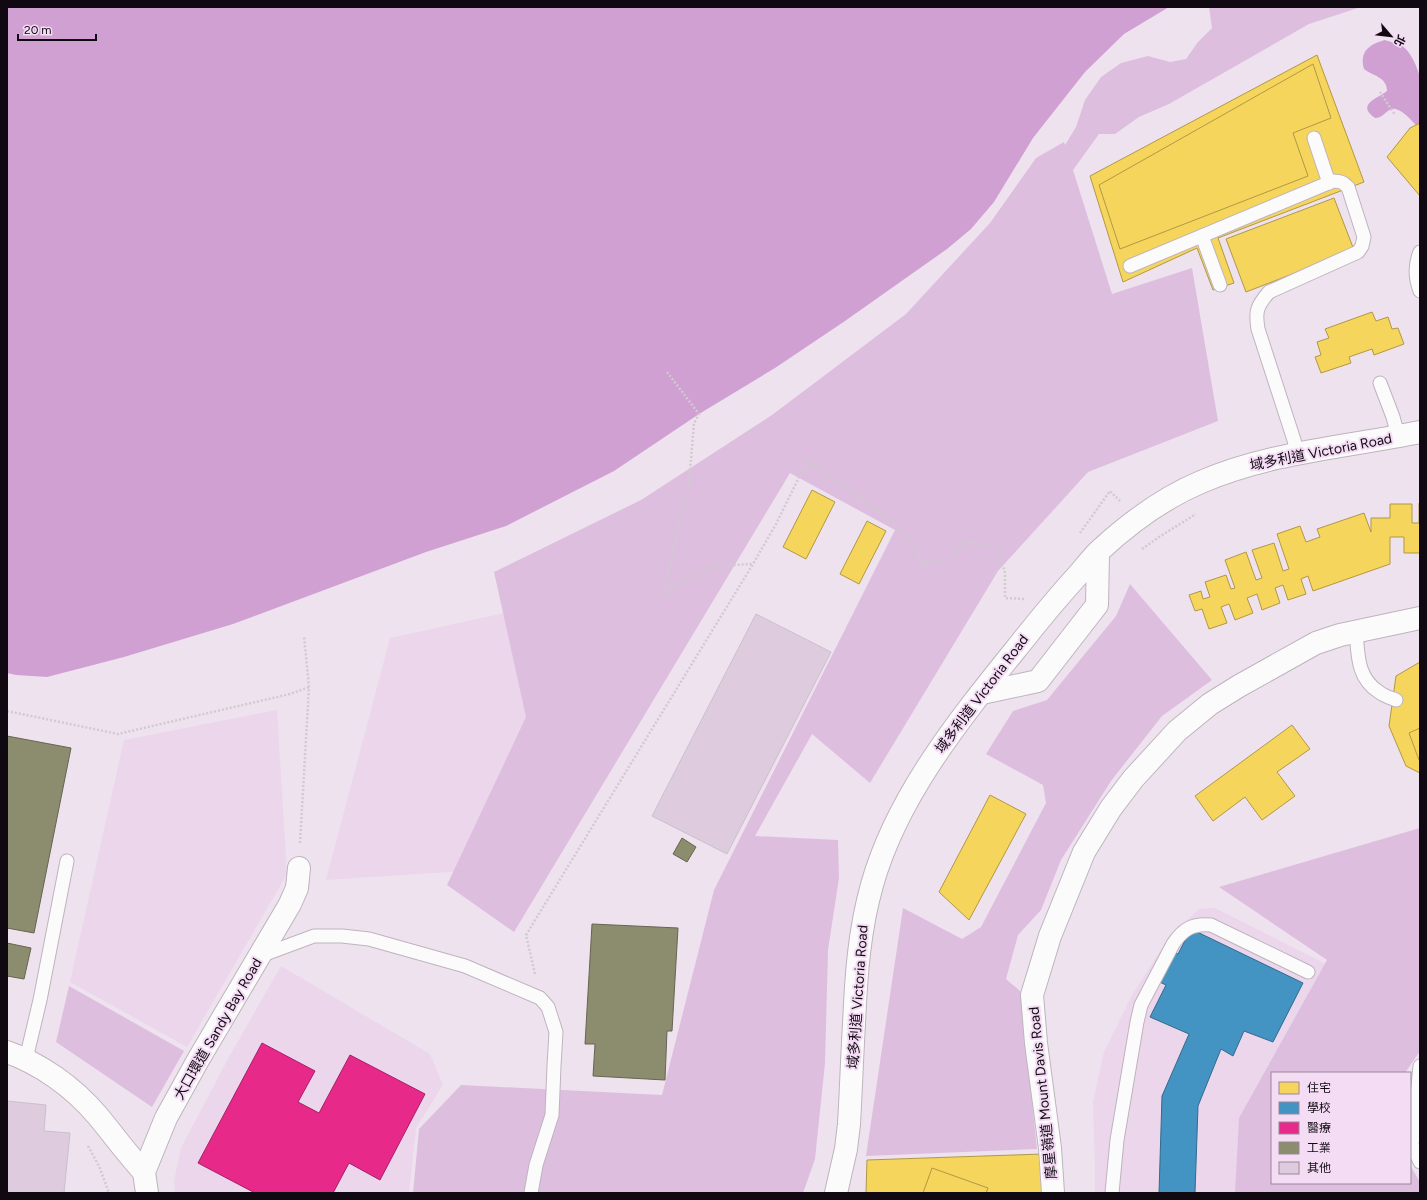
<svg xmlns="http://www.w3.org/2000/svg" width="1427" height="1200" font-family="Figtree,'Noto Sans TC',sans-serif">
	<rect width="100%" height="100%" fill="#eee2ee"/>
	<g fill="#ecd6ec">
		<polygon points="554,602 495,869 326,880 390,638"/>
		<polygon points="277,710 287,874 187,1047 70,982 124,740"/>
		<polygon points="1215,908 1326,964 1272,1073 1270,1193 1095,1193 1095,1167 1093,1102 1104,1052 1132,995 1171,934 1199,909"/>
		<polygon points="281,966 430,1054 443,1085 416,1128 409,1193 175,1193 174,1181 181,1148 229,1057"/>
	</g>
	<g fill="#debedf">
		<polygon points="1209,7 1361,7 1309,24 1169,104 1139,117 1115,134 1099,134 1073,170 1112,294 1192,268 1218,421 1088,472 998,571 870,783 812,734 755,836 838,840 839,878 828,950 825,1063 815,1159 803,1193 413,1193 419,1129 461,1085 662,1095 714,890 895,530 790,473 514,932 447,885 526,717 494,572 641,500 772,415 906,314 990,223 1036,158 1064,142 1065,145 1076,127 1085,100 1101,77 1121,63 1148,56 1170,62 1186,59 1198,42 1212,28"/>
		<polygon points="1130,584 1212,680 1162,716 1111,781 1061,860 1041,910 1018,935 1006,979 1020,991 1037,1149 866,1156 903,908 962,939 981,927 1046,803 1043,785 986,754 1013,711 1047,700 1116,616"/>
		<polygon points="1420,828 1420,1051 1405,1073 1272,1073 1272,1183 1410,1183 1410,1165 1420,1182 1420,1193 1235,1193 1239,1118 1327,960 1219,887"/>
		<polygon points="69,986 184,1051 152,1107 56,1042"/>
	</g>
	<g fill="#d0a0d3">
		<polygon points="7,7 1169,7 1124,34 1085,72 1033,138 994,202 971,229 947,249 845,321 775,368 699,414 614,471 506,526 426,552 233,624 124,657 47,677 16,675 7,673"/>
		<path d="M1385 40C1390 42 1397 43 1401 45 1411 51 1417 67 1420 77V130C1415 124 1401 107 1392 109 1385 111 1383 118 1375 118 1355 104 1379 98 1387 91 1387 77 1373 76 1364 69 1359 51 1370 44 1385 40Z"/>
	</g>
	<g fill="#f6d55c" stroke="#b19846">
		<polygon points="1317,55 1364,182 1218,238 1234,283 1213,290 1197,248 1123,282 1090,176"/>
		<polygon points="1313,64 1331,118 1293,133 1308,176 1120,249 1099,185"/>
		<polygon points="1420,123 1420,196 1387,157 1410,128"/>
		<polygon points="1334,198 1354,250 1246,292 1226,239"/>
		<polygon points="1372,312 1376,321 1388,317 1392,329 1398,328 1404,344 1374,355 1372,349 1349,357 1351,363 1321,373 1315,357 1321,355 1317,342 1329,338 1325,329"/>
		<polygon points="812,490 835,502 806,559 783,547"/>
		<polygon points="1419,503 1420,503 1420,553 1404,553 1404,537 1390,537 1390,564 1313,591 1308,576 1301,579 1306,594 1288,600 1283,585 1275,588 1280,603 1262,610 1257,594 1247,598 1253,613 1235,620 1229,604 1221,607 1227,623 1209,629 1202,609 1195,611 1189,595 1201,591 1203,599 1210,597 1205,582 1226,575 1231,589 1235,588 1225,560 1246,552 1256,580 1262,578 1252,550 1274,543 1283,571 1289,569 1277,534 1300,526 1306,542 1320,537 1317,529 1364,513 1371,532 1371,518 1390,518 1390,504 1412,504 1412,523 1419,523"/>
		<polygon points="867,521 886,531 859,584 840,574"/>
		<polygon points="1420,662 1420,773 1406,766 1389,726 1396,676"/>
		<polygon points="1292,725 1310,749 1277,772 1295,796 1262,820 1245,797 1213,821 1195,796"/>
		<polygon points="1420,728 1420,760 1419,760 1409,733"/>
		<polygon points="990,795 1026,814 969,920 939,892"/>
		<polygon points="1043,1154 1046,1193 866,1193 867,1160"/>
		<polygon points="932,1168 988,1188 986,1193 923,1193"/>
	</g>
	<polygon fill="#4393c3" stroke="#346a8e" points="1191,929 1303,983 1273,1042 1244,1031 1233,1056 1221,1049 1198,1106 1195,1193 1159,1193 1162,1096 1189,1034 1150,1017 1166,985 1151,978 1166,948 1178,954"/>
	<polygon fill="#e7298a" stroke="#a71f66" points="262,1043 315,1071 298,1102 319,1113 350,1055 425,1094 380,1180 349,1163 333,1193 255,1193 198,1163"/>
	<g fill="#8c8c6e" stroke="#676552">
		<polygon points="7,736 71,748 34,933 7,928"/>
		<polygon points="682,838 696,847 687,862 673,854"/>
		<polygon points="592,924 678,928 672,1031 667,1031 665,1080 593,1076 595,1044 585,1044"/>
		<polygon points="7,943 31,948 24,979 7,976"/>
	</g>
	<g fill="#decbde" stroke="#cac0cb">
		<polygon points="756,614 831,652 727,854 652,816"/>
		<polygon points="7,1101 46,1105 44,1131 70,1133 64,1193 7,1193"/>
	</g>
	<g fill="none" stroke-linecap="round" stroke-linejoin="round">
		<defs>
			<g id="lane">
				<polyline points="1314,138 1329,183"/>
				<polyline points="1202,236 1220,285"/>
				<path d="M1420 252C1415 264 1415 278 1420 291"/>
				<path d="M1130 266 1333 181C1340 181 1343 182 1348 187L1364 237 1362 246 1358 252 1269 292C1257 306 1255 311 1258 329L1294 440 1297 453"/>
				<polyline points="1380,383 1393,417 1398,436"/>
				<path d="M1356 631C1358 655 1357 678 1379 692 1384 696 1391 698 1396 700"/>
				<polyline points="260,956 314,936 342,936 369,939 465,966 540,998 548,1007 556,1032 554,1066 552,1115 536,1165 531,1193"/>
				<polyline points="26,1059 40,1000 67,861"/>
				<polyline points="1420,1066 1412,1145 1420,1162"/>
				<path d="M1112 1193 1117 1140 1137 1022 1141 1005 1173 944C1183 929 1193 923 1211 925L1308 972"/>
			</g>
			<g id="street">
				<polyline points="982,693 1038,681 1097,605 1098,553"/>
				<path d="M7 1052C41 1064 73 1087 97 1115 113 1134 127 1154 144 1172"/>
				<polyline points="147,1193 144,1172 166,1118 198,1060 290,904 297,888 299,868"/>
			</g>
			<g id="secondary">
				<path d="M836 1193 846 1149 849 1124C851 1090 852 1057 854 1024 856 977 859 931 872 885 897 795 962 716 1020 644 1039 620 1058 597 1078 575 1085 567 1091 559 1098 552 1128 524 1163 498 1201 482 1270 452 1347 447 1420 432"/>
				<polyline points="1053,1193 1050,1148 1036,1043 1032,995 1050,936 1084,852 1111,808 1133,779 1177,731 1210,704 1239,686 1316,643 1340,635 1420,618"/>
			</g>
		</defs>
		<use href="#lane" stroke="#bdb4bd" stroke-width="15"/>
		<use href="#street" stroke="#bdb4bd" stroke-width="24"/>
		<use href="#secondary" stroke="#bdb4bd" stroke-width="24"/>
		<g stroke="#cfcbcf" stroke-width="2.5" stroke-dasharray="2 2" stroke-linecap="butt">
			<polyline points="1380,92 1395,115"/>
			<polyline points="667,372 699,414 694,423 689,483 673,551 664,595 711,566 753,564"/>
			<polyline points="1080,533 1110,491 1120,501"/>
			<polyline points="1142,549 1159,537 1196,514"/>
			<polyline points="7,711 118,734 290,694 309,687"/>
			<polyline points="300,843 309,687 304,636"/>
			<polyline points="535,974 526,935 753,564 776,524 807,461 892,521 912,542 923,564 947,560 967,541 998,549 1005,573 1005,598 1024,599"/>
			<polyline points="88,1146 99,1166 109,1193"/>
		</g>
		<use href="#lane" stroke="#fcfbfc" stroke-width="13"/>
		<use href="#street" stroke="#fcfbfc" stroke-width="22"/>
		<use href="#secondary" stroke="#fcfbfc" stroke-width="22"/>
	</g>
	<g text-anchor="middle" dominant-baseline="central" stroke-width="4" stroke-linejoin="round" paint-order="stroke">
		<g font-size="14" fill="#110911" stroke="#f3dcf4">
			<text transform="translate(1321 452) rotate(-11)">域多利道 Victoria Road</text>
			<text transform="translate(982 694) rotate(-53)">域多利道 Victoria Road</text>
			<text transform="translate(858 997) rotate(-86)">域多利道 Victoria Road</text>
			<text transform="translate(218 1029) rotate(-60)">大口環道 Sandy Bay Road</text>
			<text transform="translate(1043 1093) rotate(-96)">摩星嶺道 Mount Davis Road</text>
		</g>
	</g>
	<rect width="1427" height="1200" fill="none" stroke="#110911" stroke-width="16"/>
	<rect x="1271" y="1072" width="140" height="112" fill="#f3dcf4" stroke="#998899"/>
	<rect x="1279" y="1082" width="20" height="12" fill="#f6d55c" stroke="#998899"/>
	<text x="1307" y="1092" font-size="12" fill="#110911">住宅</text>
	<rect x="1279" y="1102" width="20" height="12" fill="#4393c3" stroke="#998899"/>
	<text x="1307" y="1112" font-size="12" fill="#110911">學校</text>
	<rect x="1279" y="1122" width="20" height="12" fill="#e7298a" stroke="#998899"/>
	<text x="1307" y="1132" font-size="12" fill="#110911">醫療</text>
	<rect x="1279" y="1142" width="20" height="12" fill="#8c8c6e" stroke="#998899"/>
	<text x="1307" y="1152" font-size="12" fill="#110911">工業</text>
	<rect x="1279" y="1162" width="20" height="12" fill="#decbde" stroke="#998899"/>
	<text x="1307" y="1172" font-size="12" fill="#110911">其他</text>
	<g transform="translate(1391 36) rotate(118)" stroke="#f3dcf4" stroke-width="3" paint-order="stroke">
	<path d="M0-3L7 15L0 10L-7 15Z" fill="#110911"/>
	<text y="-6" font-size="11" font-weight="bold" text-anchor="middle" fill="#110911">北</text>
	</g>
	<path d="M18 34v6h78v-6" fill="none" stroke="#110911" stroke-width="2"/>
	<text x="24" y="34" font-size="12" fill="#110911" stroke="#f3dcf4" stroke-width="3" paint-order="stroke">20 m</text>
</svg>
